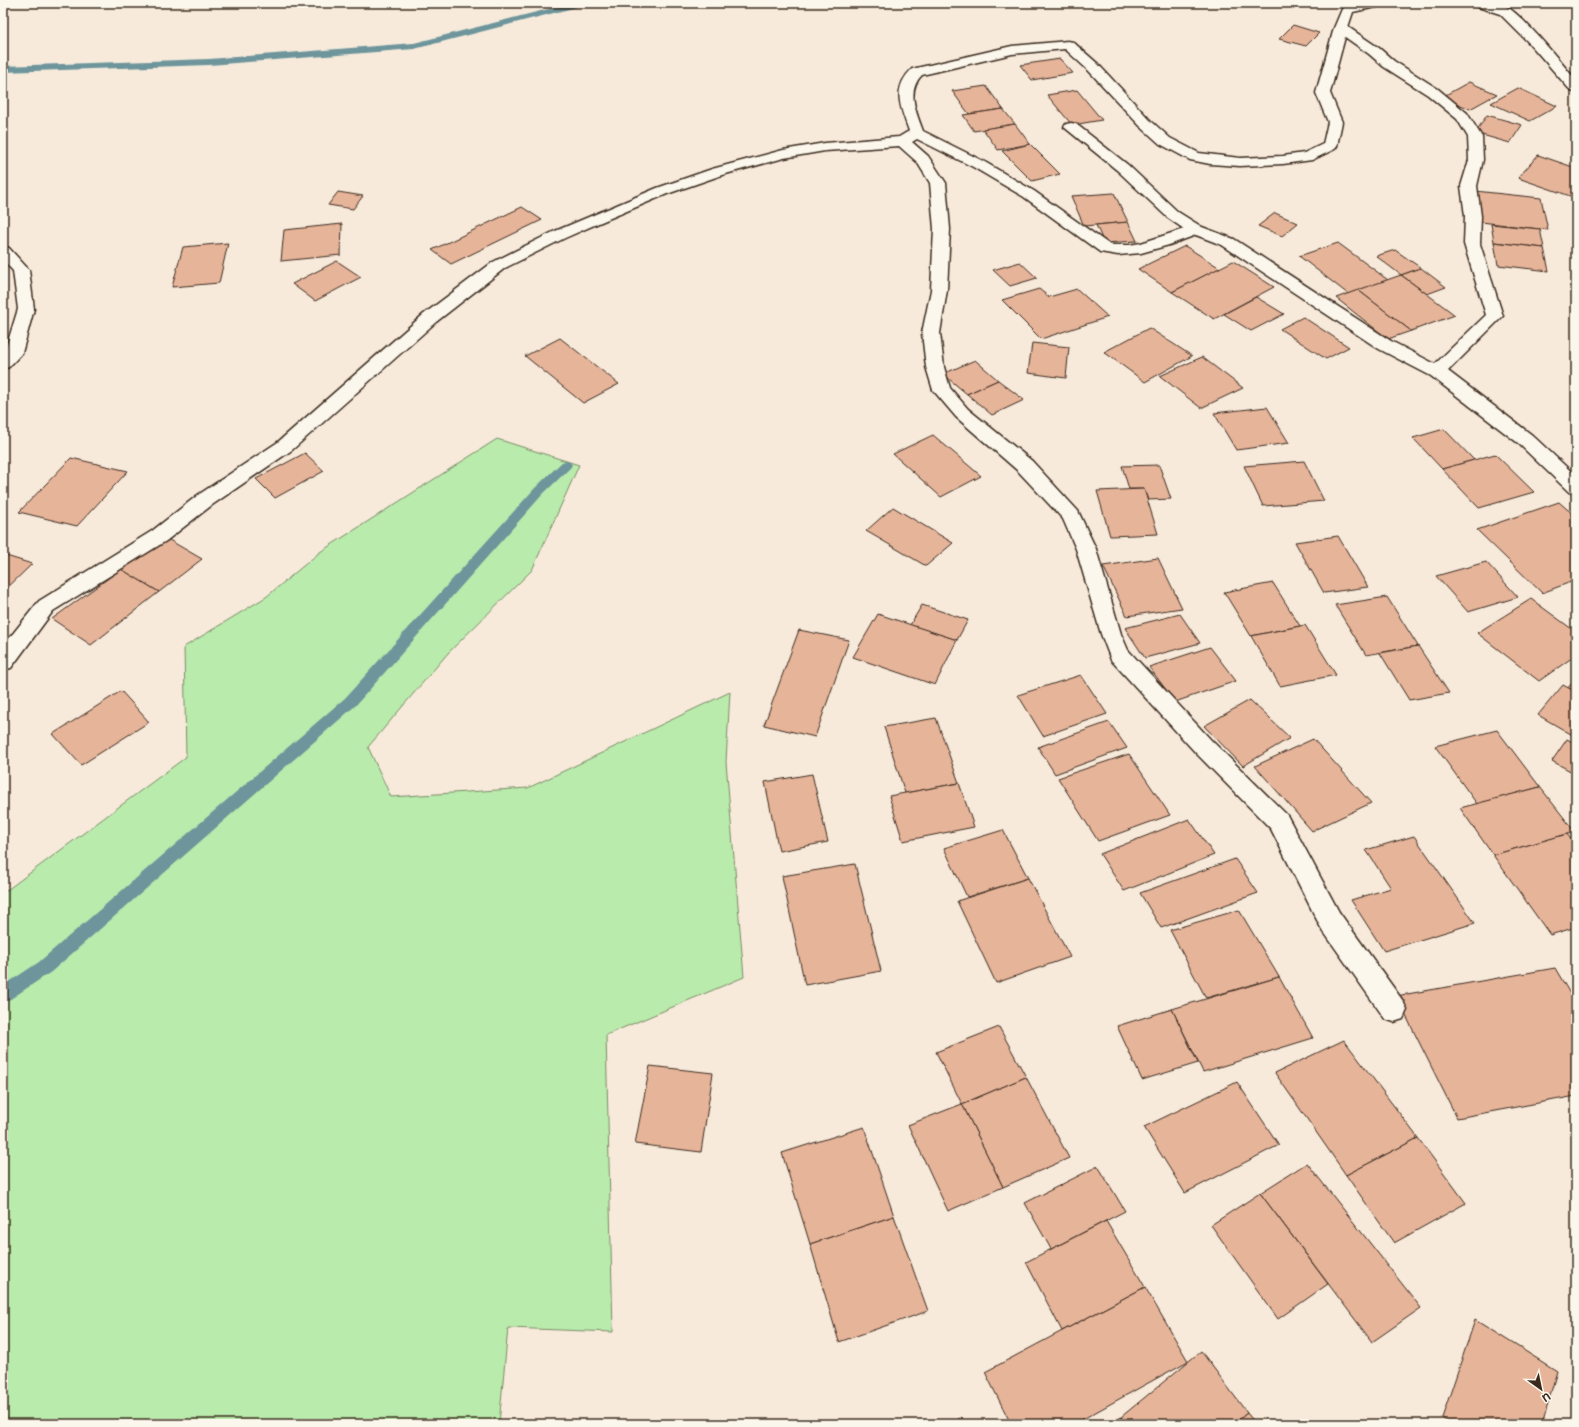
<svg xmlns="http://www.w3.org/2000/svg" width="1579" height="1427" font-family="Mali,sans-serif">
	<rect width="100%" height="100%" fill="#f7eadb"/>
	<filter id="ink" filterUnits="userSpaceOnUse"><feTurbulence type="fractalNoise" baseFrequency=".025" numOctaves="2"/><feDisplacementMap in="SourceGraphic" scale="8" xChannelSelector="R" yChannelSelector="G"/><feConvolveMatrix kernelMatrix="1 2 1 2 8 2 1 2 1" color-interpolation-filters="sRGB"/></filter>
	<g filter="url(#ink)">
		<polygon fill="#b9ebac" stroke="#7a8a65" points="497,439 579,465 532,570 448,653 368,747 391,797 528,788 730,692 726,762 744,977 606,1035 613,1332 508,1328 499,1424 13,1424 3,1413 3,893 186,757 184,647 266,597 320,552"/>
		<g fill="none" stroke-linecap="round" stroke-linejoin="round">
			<g fill="#6d959b" fill-rule="evenodd">
				<polygon points="572,3 586,3 585,5 414,49 209,65 3,72 3,66 209,59 414,43"/>
				<polygon points="566,461 570,462 572,465 570,468 543,494 355,706 51,972 9,1000 3,1003 3,986 39,962 345,698 535,488 562,462"/>
			</g>
		</g>
		<g fill="#e6b499" stroke="#3b2a1e">
			<polygon points="1293,25 1319,33 1306,46 1279,39"/>
			<polygon points="1060,59 1073,73 1032,80 1020,65"/>
			<polygon points="1469,82 1497,94 1470,109 1442,97"/>
			<polygon points="986,86 1003,109 969,114 952,91"/>
			<polygon points="1518,88 1557,106 1530,121 1491,103"/>
			<polygon points="1077,90 1102,120 1072,125 1047,95"/>
			<polygon points="1003,109 1015,124 974,131 963,115"/>
			<polygon points="1487,115 1522,125 1510,143 1475,133"/>
			<polygon points="1015,124 1030,144 998,150 983,129"/>
			<polygon points="1030,144 1060,174 1032,181 1002,151"/>
			<polygon points="1538,155 1576,168 1576,198 1518,178"/>
			<polygon points="1475,191 1541,198 1548,230 1481,222"/>
			<polygon points="338,192 363,196 353,209 328,205"/>
			<polygon points="1114,193 1128,222 1084,226 1071,196"/>
			<polygon points="522,207 542,220 451,264 432,250"/>
			<polygon points="1275,213 1298,223 1282,236 1258,226"/>
			<polygon points="1128,222 1137,241 1104,243 1096,225"/>
			<polygon points="342,224 341,255 281,261 284,230"/>
			<polygon points="1491,224 1540,229 1544,248 1494,242"/>
			<polygon points="1494,242 1544,248 1549,271 1498,265"/>
			<polygon points="228,243 219,283 172,287 183,247"/>
			<polygon points="1338,243 1388,280 1348,294 1299,256"/>
			<polygon points="1185,246 1220,268 1172,292 1138,269"/>
			<polygon points="1395,250 1421,268 1401,275 1376,256"/>
			<polygon points="337,261 361,277 315,301 292,284"/>
			<polygon points="1233,261 1274,287 1214,319 1172,292"/>
			<polygon points="1020,262 1037,278 1010,286 993,270"/>
			<polygon points="1421,268 1446,287 1427,294 1401,275"/>
			<polygon points="1401,275 1427,294 1455,315 1411,331 1358,290"/>
			<polygon points="1039,289 1049,297 1077,289 1108,317 1041,339 1002,300"/>
			<polygon points="1358,290 1411,331 1388,339 1336,298"/>
			<polygon points="1256,297 1284,314 1251,331 1224,314"/>
			<polygon points="1303,317 1349,347 1326,359 1280,329"/>
			<polygon points="1149,328 1192,356 1145,382 1104,352"/>
			<polygon points="560,338 619,384 583,403 525,356"/>
			<polygon points="1032,343 1069,347 1066,378 1028,373"/>
			<polygon points="1202,357 1243,388 1201,408 1160,376"/>
			<polygon points="975,360 998,380 967,394 943,374"/>
			<polygon points="998,380 1024,400 992,415 967,394"/>
			<polygon points="1267,407 1289,443 1236,450 1214,413"/>
			<polygon points="1444,429 1474,460 1442,469 1413,438"/>
			<polygon points="933,435 981,476 941,497 893,454"/>
			<polygon points="305,453 324,471 275,498 256,479"/>
			<polygon points="1495,454 1534,492 1479,508 1442,469"/>
			<polygon points="71,458 128,471 77,526 19,512"/>
			<polygon points="1304,461 1324,501 1263,506 1244,466"/>
			<polygon points="1159,465 1171,499 1148,500 1144,489 1129,489 1122,466"/>
			<polygon points="1144,489 1158,534 1110,536 1097,491"/>
			<polygon points="1559,502 1576,517 1576,580 1542,593 1477,530"/>
			<polygon points="893,507 953,543 926,566 866,531"/>
			<polygon points="1338,536 1368,587 1324,593 1295,542"/>
			<polygon points="164,537 202,559 159,592 121,569"/>
			<polygon points="3,555 32,564 3,592"/>
			<polygon points="1158,558 1182,608 1127,616 1103,566"/>
			<polygon points="1486,562 1518,597 1468,612 1436,576"/>
			<polygon points="121,569 159,592 91,645 52,619"/>
			<polygon points="1273,583 1300,626 1251,636 1224,592"/>
			<polygon points="1387,597 1418,646 1366,655 1335,605"/>
			<polygon points="1531,599 1576,632 1576,655 1539,681 1477,633"/>
			<polygon points="922,605 968,620 957,640 910,625"/>
			<polygon points="878,614 957,640 935,685 853,657"/>
			<polygon points="1180,614 1200,643 1145,658 1125,628"/>
			<polygon points="1305,625 1336,675 1280,686 1251,636"/>
			<polygon points="799,630 849,640 815,737 764,725"/>
			<polygon points="1418,646 1449,693 1409,700 1380,653"/>
			<polygon points="1210,647 1236,681 1175,702 1149,667"/>
			<polygon points="1081,675 1107,714 1043,736 1018,695"/>
			<polygon points="1576,678 1576,692 1568,688"/>
			<polygon points="1563,685 1576,692 1576,737 1538,715"/>
			<polygon points="121,691 149,722 81,765 53,734"/>
			<polygon points="1250,700 1290,738 1243,766 1204,726"/>
			<polygon points="936,718 959,783 905,793 884,727"/>
			<polygon points="1109,722 1127,748 1055,774 1038,747"/>
			<polygon points="1497,730 1540,787 1477,804 1435,746"/>
			<polygon points="1313,739 1371,803 1312,831 1255,766"/>
			<polygon points="1567,739 1576,744 1576,774 1552,761"/>
			<polygon points="1129,754 1170,815 1098,841 1058,778"/>
			<polygon points="812,774 828,842 779,851 765,782"/>
			<polygon points="959,783 974,827 903,841 889,796"/>
			<polygon points="1540,787 1575,832 1493,855 1460,808"/>
			<polygon points="1189,819 1214,855 1124,891 1100,854"/>
			<polygon points="1003,830 1028,878 967,897 944,848"/>
			<polygon points="1567,834 1576,846 1576,927 1550,935 1493,855"/>
			<polygon points="1414,836 1475,923 1384,951 1351,900 1391,888 1366,850"/>
			<polygon points="1235,859 1258,893 1161,928 1140,893"/>
			<polygon points="855,864 881,971 805,985 782,876"/>
			<polygon points="1028,878 1070,957 996,983 957,901"/>
			<polygon points="1239,910 1279,977 1206,998 1170,930"/>
			<polygon points="1555,968 1576,1004 1576,1096 1457,1118 1396,996"/>
			<polygon points="1279,977 1313,1038 1203,1072 1172,1009"/>
			<polygon points="1172,1009 1198,1063 1142,1080 1117,1026"/>
			<polygon points="999,1027 1026,1077 962,1104 936,1052"/>
			<polygon points="1344,1040 1418,1138 1346,1175 1275,1073"/>
			<polygon points="650,1066 713,1073 701,1152 635,1144"/>
			<polygon points="1026,1077 1069,1158 1003,1187 962,1104"/>
			<polygon points="1237,1082 1279,1145 1185,1193 1144,1127"/>
			<polygon points="962,1104 1003,1187 948,1211 908,1125"/>
			<polygon points="864,1127 894,1216 810,1244 782,1153"/>
			<polygon points="1418,1138 1466,1203 1394,1243 1346,1175"/>
			<polygon points="1307,1163 1421,1308 1372,1342 1260,1193"/>
			<polygon points="1098,1166 1125,1211 1051,1249 1025,1203"/>
			<polygon points="1260,1193 1328,1284 1278,1319 1211,1225"/>
			<polygon points="894,1216 928,1311 839,1342 810,1244"/>
			<polygon points="1106,1221 1145,1287 1062,1331 1026,1262"/>
			<polygon points="1145,1287 1188,1361 1074,1424 1011,1424 985,1372"/>
			<polygon points="1475,1320 1557,1371 1542,1424 1451,1424 1442,1418"/>
			<polygon points="1201,1351 1247,1413 1234,1424 1126,1424 1121,1417"/>
			<polygon points="1247,1413 1256,1424 1234,1424"/>
			<polygon points="961,1417 966,1424 953,1424"/>
			<polygon points="1121,1417 1126,1424 1112,1424"/>
		</g>
		<g fill="none" stroke-linecap="round" stroke-linejoin="round">
			<defs>
				<g id="minor">
					<path d="M1348 3H1383L1381 6 1353 12 1348 27 1379 48 1394 61 1438 89 1467 113 1482 137 1483 160 1477 186 1481 216 1480 244 1503 316 1448 371 1532 435 1576 476V494L1569 492 1518 443 1431 376 1379 349 1222 245 1196 235 1169 245 1141 253 1118 255 1100 252 1024 197 973 167 917 139 912 142 928 156 946 183 950 229 947 290 940 333 944 367 950 388 968 409 1032 461 1078 511 1096 549 1121 634 1128 650 1211 740 1287 815 1339 912 1403 1001 1407 1010 1403 1019 1394 1022 1385 1019 1321 928 1271 829 1195 752 1111 660 1101 634 1076 549 1063 519 1018 471 956 417 933 390 926 367 922 333 931 290 934 229 930 183 917 162 899 146 825 151 784 158 722 175 667 194 601 222 565 238 505 268 436 322 292 450 212 505 166 541 53 611 11 668 3 670V646L39 601 152 531 198 495 278 442 424 314 493 262 553 232 591 216 657 188 712 169 783 150 825 143 899 137 909 131C901 108 891 89 912 69L1012 46 1068 41 1073 42 1098 64 1150 120 1170 138 1199 153 1240 158 1283 156 1304 153 1323 144 1328 122 1316 93 1334 28 1342 9ZM1345 37 1369 54 1384 67 1428 95 1457 119 1468 137 1469 160 1461 186 1465 216 1464 244 1486 315 1435 364 1391 341 1234 239 1202 227 1178 212 1128 165 1076 124 1071 123 1066 124 1064 127 1118 171 1168 218 1184 229 1141 243 1129 245H1110L1034 191 983 161 923 131C916 112 906 91 922 75L1012 54 1065 49 1088 70 1140 126 1160 144 1190 160 1210 164 1240 166 1283 164 1312 160 1335 149 1337 146 1342 122 1330 93Z"/>
					<path d="M1473 3C1483 3 1493 2 1503 5 1520 11 1562 64 1576 80V92L1571 91 1530 44 1500 14 1475 6Z"/>
					<polygon points="3,246 9,248 29,270 34,309 22,353 9,367 3,369 3,353 5,351 18,309 13,271 3,260"/>
				</g>
			</defs>
			<use href="#minor" stroke="#3b2a1e" stroke-width="3"/>
			<use href="#minor" fill="#fbf7ec" fill-rule="evenodd"/>
		</g>
	</g>
	<rect width="1579" height="1427" fill="none" stroke="#fbf7ec" stroke-width="16"/>
	<rect x="8" y="8" width="1563" height="1411" fill="none" stroke="#3b2a1e" stroke-width="1.5" filter="url(#ink)"/>
	<g transform="translate(1541 1389) rotate(147)" stroke="#fbf7ec" stroke-width="3" paint-order="stroke">
	<path d="M0-3L7 15L0 10L-7 15Z" fill="#3b2a1e"/>
	<text y="-6" font-size="11" font-weight="bold" text-anchor="middle" fill="#3b2a1e">U</text>
	</g>
</svg>
